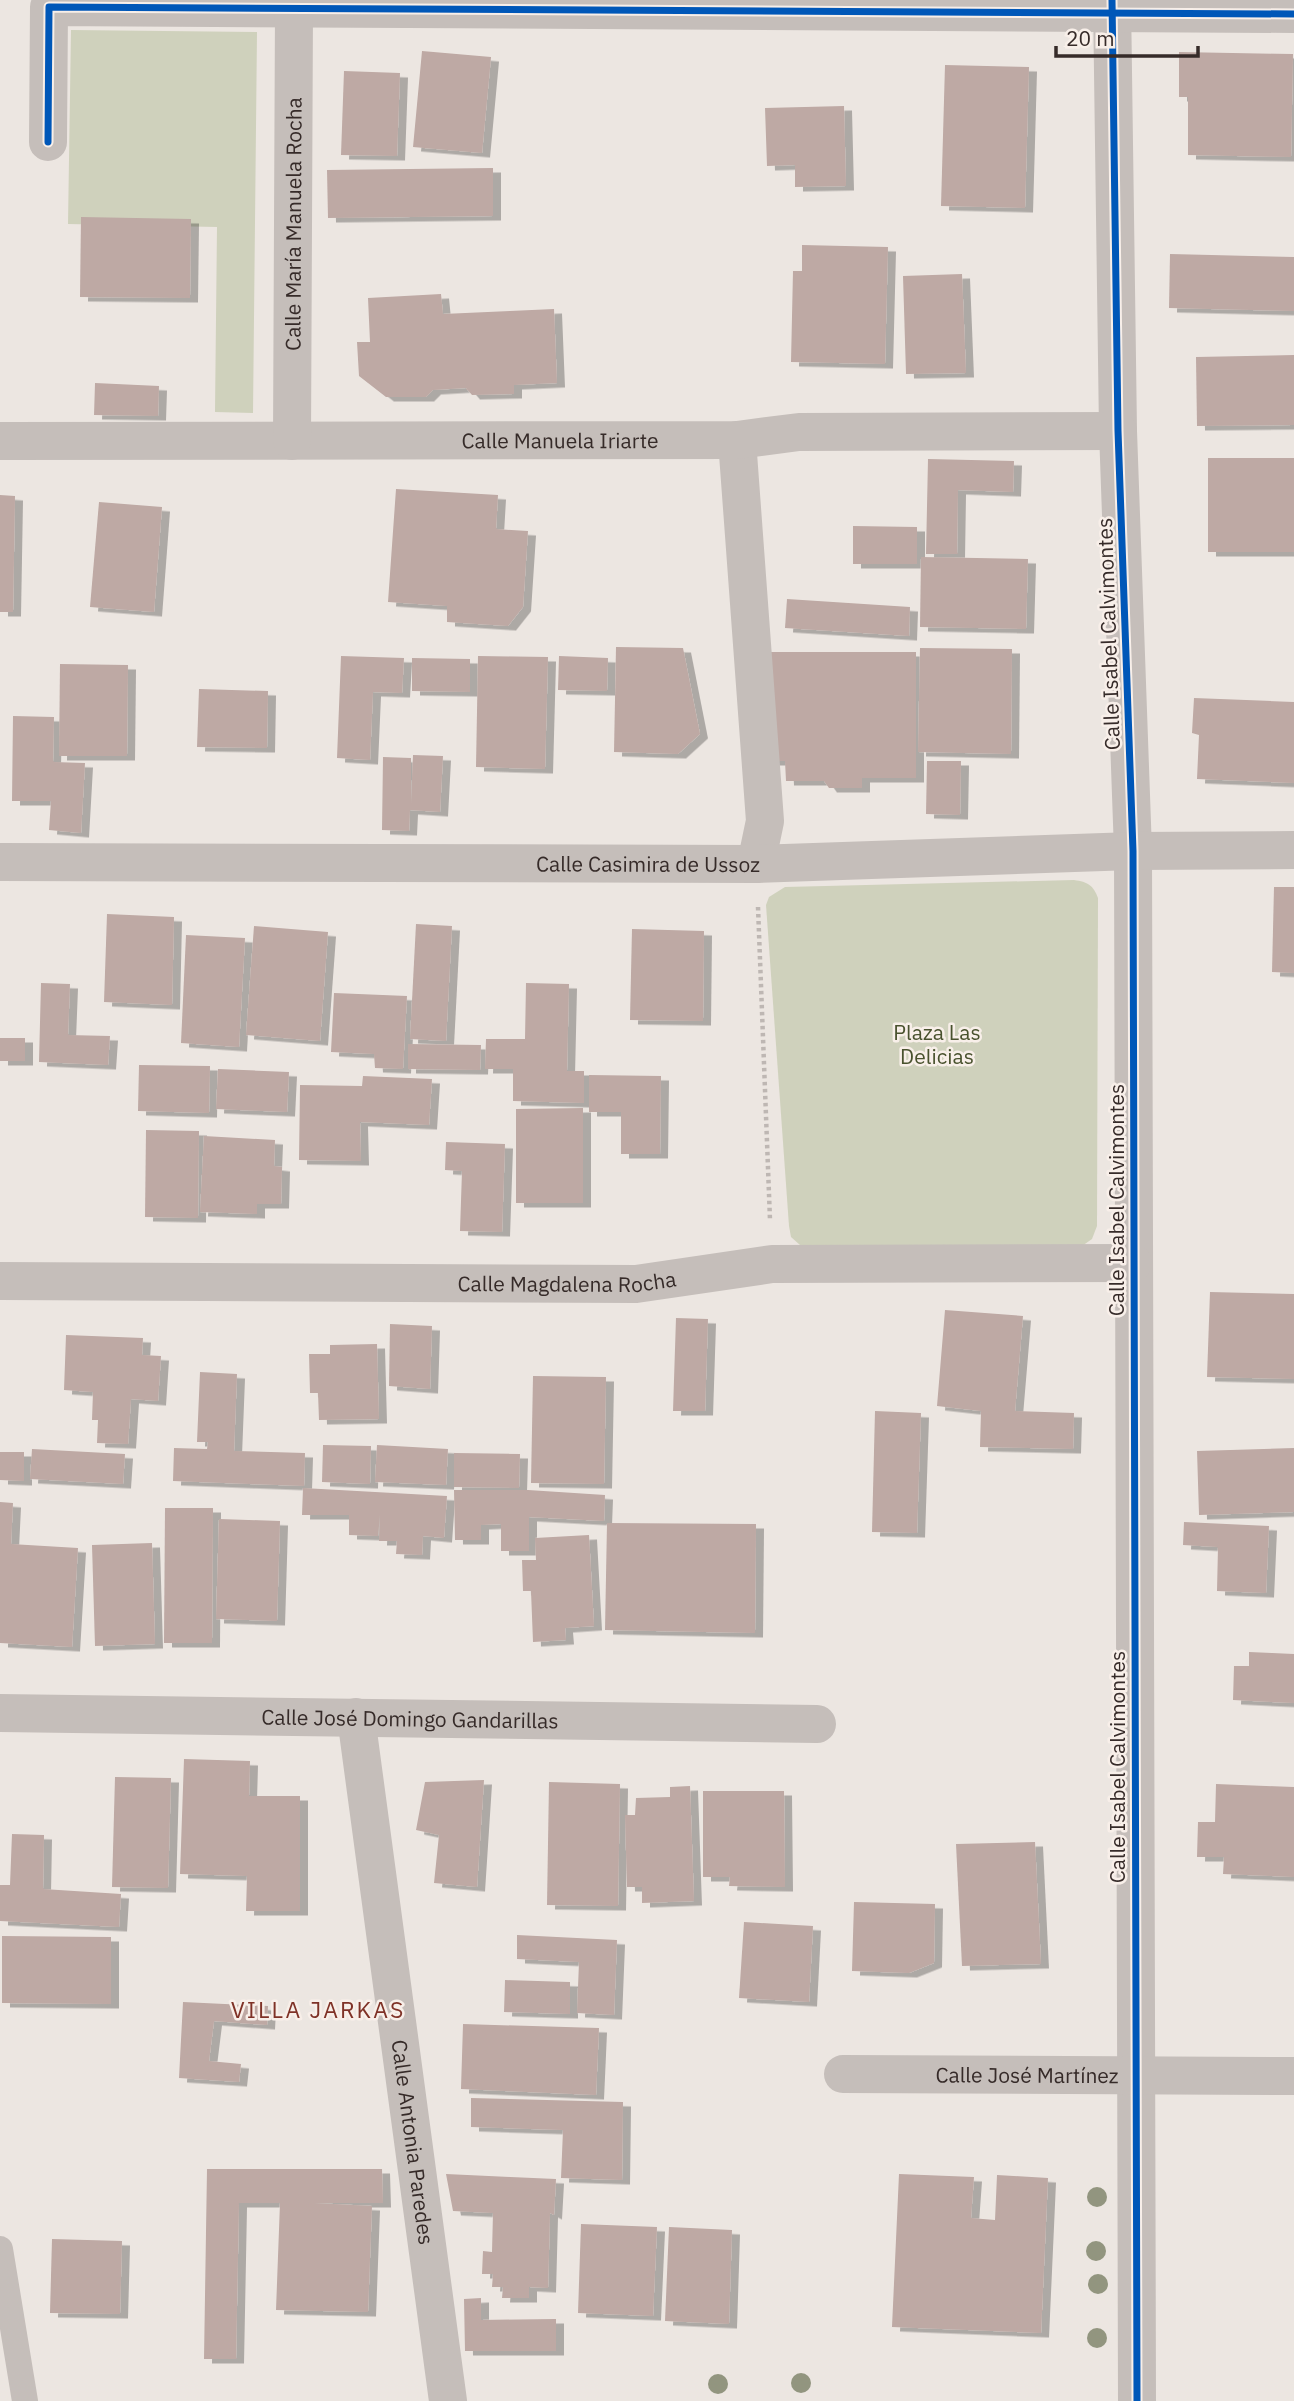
<svg xmlns="http://www.w3.org/2000/svg" width="1294" height="2401" font-family="'IBM Plex Sans',sans-serif">
	<defs>
		<filter id="shadow"><feDropShadow dx="8" dy="4.5" stdDeviation="0" flood-color="#0004"/></filter>
	</defs>
	<rect width="100%" height="100%" fill="#ece6e1"/>
	<g fill="#cfd1bc">
		<polygon points="71,30 257,32 253,413 215,412 217,227 68,224"/>
		<path d="M1074 880C1088 882 1093 885 1098 898L1097 1226 1092 1239 1082 1246 800 1245 791 1237 789 1226 766 905 769 897 785 887Z"/>
	</g>
	<g fill="#bea9a4" filter="url(#shadow)">
		<polygon points="422,51 491,57 482,153 413,147"/>
		<polygon points="1179,52 1293,54 1291,157 1188,155 1188,97 1179,97"/>
		<polygon points="945,65 1029,67 1025,208 941,206"/>
		<polygon points="344,71 400,73 397,156 341,155"/>
		<polygon points="844,106 846,186 795,187 795,165 767,166 765,108"/>
		<polygon points="493,168 493,216 328,218 327,170"/>
		<polygon points="81,217 191,219 190,298 80,297"/>
		<polygon points="802,245 888,247 885,364 791,362 793,271 802,271"/>
		<polygon points="1170,254 1294,257 1294,311 1169,308"/>
		<polygon points="962,274 966,373 906,374 903,276"/>
		<polygon points="441,294 443,314 554,309 557,383 514,385 514,394 472,395 466,388 433,390 426,397 386,397 359,376 357,342 370,342 368,298"/>
		<polygon points="1294,355 1294,425 1197,426 1196,357"/>
		<polygon points="95,383 159,386 158,416 94,415"/>
		<rect x="1208" y="458" width="86" height="94"/>
		<polygon points="928,459 1014,461 1013,492 958,490 957,554 926,554"/>
		<polygon points="396,489 498,495 496,529 528,531 523,607 508,626 447,622 447,606 388,602"/>
		<polygon points="0,495 15,496 13,612 0,612"/>
		<polygon points="99,502 162,507 154,612 90,607"/>
		<polygon points="853,526 917,527 917,564 853,564"/>
		<polygon points="921,557 1028,559 1026,629 920,627"/>
		<polygon points="787,599 910,607 909,636 785,628"/>
		<polygon points="616,647 683,648 700,734 678,754 614,752"/>
		<polygon points="920,648 1012,649 1011,754 918,752"/>
		<polygon points="771,652 916,652 916,778 862,778 862,788 829,788 824,781 786,781 785,761 770,761"/>
		<polygon points="341,656 404,658 402,693 373,692 370,760 337,758"/>
		<polygon points="478,656 548,657 545,769 476,767"/>
		<polygon points="559,656 608,658 607,691 558,690"/>
		<polygon points="412,658 470,659 470,692 412,691"/>
		<polygon points="60,664 128,665 127,756 59,756"/>
		<polygon points="199,689 268,691 267,748 197,747"/>
		<polygon points="1194,698 1294,702 1294,783 1197,779 1199,735 1192,733"/>
		<polygon points="13,716 54,717 53,762 85,763 81,833 49,830 51,801 12,801"/>
		<polygon points="413,755 443,756 440,812 410,810 409,831 382,830 383,757 411,758 411,804"/>
		<polygon points="927,761 961,761 960,815 926,814"/>
		<polygon points="1274,887 1294,887 1294,973 1272,972"/>
		<polygon points="107,914 174,917 172,1005 104,1002"/>
		<polygon points="416,924 452,926 446,1041 410,1039"/>
		<polygon points="254,926 328,932 320,1041 246,1035"/>
		<polygon points="632,929 704,931 703,1021 630,1020"/>
		<polygon points="186,935 245,938 239,1047 181,1043"/>
		<polygon points="41,983 70,984 68,1035 110,1036 108,1065 39,1062"/>
		<polygon points="526,983 569,984 567,1071 584,1071 584,1103 513,1101 513,1069 485,1069 486,1039 525,1039"/>
		<polygon points="334,993 407,996 403,1069 375,1068 374,1054 331,1052"/>
		<rect x="0" y="1038" width="25" height="23"/>
		<polygon points="408,1044 481,1045 480,1070 408,1069"/>
		<polygon points="139,1065 210,1066 209,1113 138,1111"/>
		<polygon points="218,1069 289,1072 287,1112 216,1109"/>
		<polygon points="589,1075 661,1076 660,1154 621,1154 621,1112 589,1112"/>
		<polygon points="363,1076 432,1079 429,1125 360,1122 361,1161 299,1160 300,1085 362,1086"/>
		<polygon points="583,1108 583,1203 516,1203 516,1109"/>
		<polygon points="146,1130 199,1131 198,1218 145,1217"/>
		<polygon points="204,1136 275,1140 274,1166 282,1167 281,1204 257,1204 257,1214 200,1212"/>
		<polygon points="446,1142 505,1144 502,1232 460,1231 462,1171 445,1170"/>
		<polygon points="1210,1292 1294,1294 1294,1379 1207,1377"/>
		<polygon points="945,1310 1023,1316 1015,1411 1074,1413 1073,1449 980,1447 981,1411 937,1406"/>
		<polygon points="676,1318 708,1319 705,1411 673,1411"/>
		<polygon points="390,1324 432,1326 430,1389 389,1386"/>
		<polygon points="66,1335 143,1338 142,1355 161,1356 158,1401 131,1399 128,1444 97,1443 98,1420 92,1420 93,1392 64,1390"/>
		<polygon points="377,1344 379,1419 319,1420 318,1393 310,1393 309,1354 330,1354 330,1345"/>
		<polygon points="200,1372 237,1374 234,1451 305,1453 304,1486 173,1481 174,1448 207,1449 208,1442 197,1442"/>
		<polygon points="533,1376 606,1377 604,1484 531,1483"/>
		<polygon points="875,1411 921,1413 917,1533 872,1532"/>
		<polygon points="323,1445 371,1446 370,1484 322,1482"/>
		<polygon points="377,1445 448,1449 446,1485 375,1482"/>
		<polygon points="1294,1448 1294,1512 1199,1515 1197,1451"/>
		<polygon points="32,1449 125,1454 123,1484 30,1479"/>
		<polygon points="0,1452 24,1452 24,1481 0,1480"/>
		<polygon points="454,1453 520,1454 519,1488 454,1487"/>
		<polygon points="303,1488 447,1496 444,1538 423,1536 422,1555 396,1554 397,1541 379,1541 380,1515 378,1536 349,1535 349,1515 302,1515"/>
		<polygon points="454,1490 528,1490 605,1495 604,1521 529,1517 529,1551 501,1551 501,1524 481,1525 481,1540 455,1540"/>
		<polygon points="0,1502 13,1503 11,1544 78,1548 72,1647 0,1643"/>
		<polygon points="165,1508 213,1508 212,1643 164,1643"/>
		<polygon points="219,1519 280,1521 277,1621 216,1619"/>
		<polygon points="1184,1522 1269,1526 1266,1593 1217,1591 1218,1547 1183,1545"/>
		<polygon points="607,1523 756,1524 755,1633 605,1630"/>
		<polygon points="589,1535 594,1626 565,1628 566,1640 533,1642 531,1591 523,1591 522,1560 536,1560 535,1538"/>
		<polygon points="152,1543 155,1644 95,1646 92,1545"/>
		<polygon points="1249,1652 1294,1654 1294,1703 1233,1700 1234,1666 1249,1666"/>
		<polygon points="184,1759 250,1761 249,1796 300,1796 300,1911 246,1911 247,1876 180,1874"/>
		<polygon points="115,1777 171,1778 168,1888 112,1887"/>
		<polygon points="484,1780 477,1887 434,1883 439,1835 416,1830 425,1782"/>
		<polygon points="549,1782 620,1784 618,1906 547,1905"/>
		<polygon points="1216,1784 1294,1787 1294,1877 1223,1874 1224,1857 1197,1857 1198,1822 1215,1822"/>
		<polygon points="690,1786 694,1901 642,1903 642,1887 627,1887 625,1815 635,1815 636,1798 670,1797 670,1787"/>
		<polygon points="703,1791 784,1791 785,1887 729,1886 730,1877 703,1877"/>
		<polygon points="12,1834 44,1835 43,1889 121,1894 119,1927 0,1921 0,1885 10,1885"/>
		<polygon points="1035,1842 1041,1964 962,1966 956,1844"/>
		<polygon points="854,1902 935,1904 934,1963 909,1973 852,1971"/>
		<polygon points="744,1922 813,1926 809,2002 739,1998"/>
		<polygon points="517,1935 617,1940 614,2015 577,2013 579,1962 517,1959"/>
		<polygon points="2,1936 111,1937 111,2004 2,2003"/>
		<polygon points="505,1980 570,1982 570,2014 504,2012"/>
		<polygon points="183,2002 268,2006 267,2025 214,2021 209,2061 241,2064 239,2082 179,2078"/>
		<polygon points="463,2024 599,2028 596,2095 461,2089"/>
		<polygon points="471,2098 623,2102 622,2180 561,2178 563,2130 471,2127"/>
		<polygon points="207,2169 382,2169 383,2203 314,2203 372,2206 368,2312 276,2310 280,2203 239,2203 236,2359 204,2359"/>
		<polygon points="446,2174 556,2179 554,2215 550,2213 548,2288 529,2287 529,2298 502,2298 503,2287 492,2287 493,2274 482,2274 483,2251 492,2252 493,2213 453,2211"/>
		<polygon points="899,2174 974,2177 971,2218 995,2220 997,2175 1048,2178 1041,2333 892,2327"/>
		<polygon points="581,2224 657,2227 653,2316 578,2313"/>
		<polygon points="669,2227 732,2230 729,2324 665,2321"/>
		<polygon points="52,2239 122,2241 120,2314 50,2313"/>
		<polygon points="481,2298 481,2320 556,2319 556,2351 465,2351 464,2299"/>
	</g>
	<g fill="none" stroke-linecap="round" stroke-linejoin="round">
		<polyline stroke="#beb7b3" stroke-width="4.5" stroke-dasharray="3.5 3.5" stroke-linecap="butt" points="758,907 770,1220"/>
		<polyline stroke="#c5beba" stroke-width="26" points="0,2249 25,2401"/>
		<g stroke="#c5beba" stroke-width="38">
			<polyline points="1112,0 1118,431 1133,851 1137,2401"/>
			<polyline points="48,142 49,7 1294,14"/>
			<polyline points="737,440 765,821 756,864"/>
			<path id="s1" d="M0 441 737 440 799 432 1118 431"/>
			<path id="s2" d="M292 441 294 9"/>
			<path id="s3" d="M0 862 756 864 1133 851 1294 850"/>
			<path id="s4" d="M0 1281 636 1284 772 1264 1133 1263"/>
			<path id="s5" d="M0 1713 817 1724"/>
			<path id="s6" d="M356 1717 448 2401"/>
			<path id="s7" d="M843 2074 1294 2076"/>
		</g>
		<defs>
			<g id="cycleway">
				<polyline points="1112,0 1118,431 1133,851 1137,2401"/>
				<polyline points="48,142 49,7 1294,14"/>
			</g>
		</defs>
		<use href="#cycleway" stroke="#f8efe9" stroke-width="11"/>
		<use href="#cycleway" stroke="#0057b8" stroke-width="7"/>
	</g>
	<g fill="#92957f">
		<circle cx="1097" cy="2197" r="10"/>
		<circle cx="1096" cy="2251" r="10"/>
		<circle cx="1098" cy="2284" r="10"/>
		<circle cx="1097" cy="2338" r="10"/>
		<circle cx="801" cy="2383" r="10"/>
		<circle cx="718" cy="2384" r="10"/>
	</g>
	<g text-anchor="middle" dominant-baseline="central" stroke-width="5" stroke-linejoin="round" paint-order="stroke">
		<g font-size="21" fill="#362b29" stroke="#f8efe9">
			<text stroke="none"><textPath href="#s2" startOffset="217">Calle María Manuela Rocha</textPath></text>
			<text stroke="none"><textPath href="#s1" startOffset="560">Calle Manuela Iriarte</textPath></text>
			<text transform="translate(1108 634) rotate(-92)">Calle Isabel Calvimontes</text>
			<text stroke="none"><textPath href="#s3" startOffset="648">Calle Casimira de Ussoz</textPath></text>
			<text transform="translate(1116 1200) rotate(-90)">Calle Isabel Calvimontes</text>
			<text stroke="none"><textPath href="#s4" startOffset="567">Calle Magdalena Rocha</textPath></text>
			<text stroke="none"><textPath href="#s5" startOffset="410">Calle José Domingo Gandarillas</textPath></text>
			<text transform="translate(1117 1767) rotate(-90)">Calle Isabel Calvimontes</text>
			<text stroke="none"><textPath href="#s7" startOffset="184">Calle José Martínez</textPath></text>
			<text stroke="none"><textPath href="#s6" startOffset="429">Calle Antonia Paredes</textPath></text>
		</g>
		<g font-size="21" fill="#49522e" stroke="#f8efe9">
			<text x="937" y="1032">Plaza Las<tspan x="937" dy="24">Delicias</tspan></text>
		</g>
		<g font-size="23" letter-spacing="2" fill="#7f3227" stroke="#f8efe9">
			<text x="318" y="2009">VILLA JARKAS</text>
		</g>
	</g>
	<path d="M1056 46v10h142v-10" fill="none" stroke="#362b29" stroke-width="3.5"/>
	<text x="1066" y="46" font-size="21" fill="#362b29" stroke="#f8efe9" stroke-width="5" paint-order="stroke">20 m</text>
</svg>
